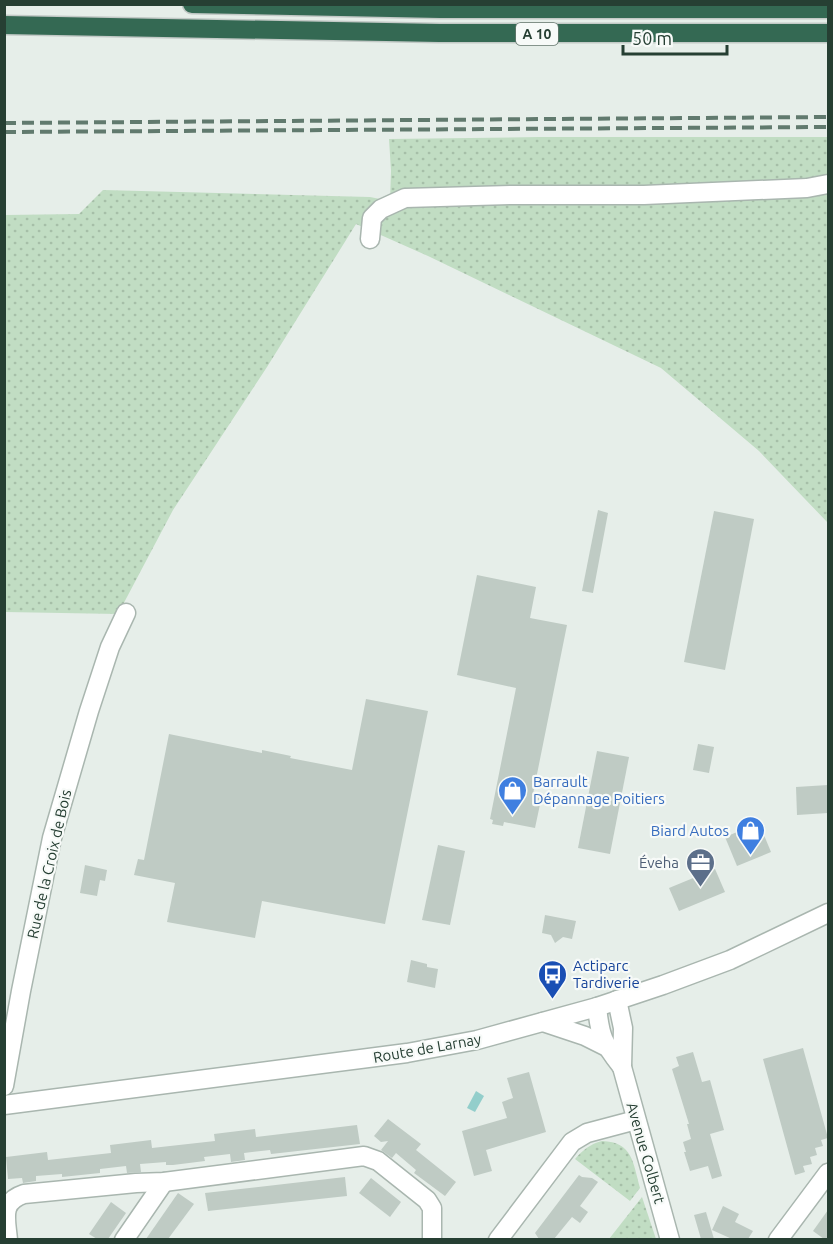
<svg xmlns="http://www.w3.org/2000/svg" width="833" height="1244" font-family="Ubuntu,sans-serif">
	<defs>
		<pattern id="grass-dots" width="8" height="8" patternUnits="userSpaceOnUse" patternTransform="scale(1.5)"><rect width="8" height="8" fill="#c1ddc3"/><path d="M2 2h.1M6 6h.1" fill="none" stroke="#a6bfa8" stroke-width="1.8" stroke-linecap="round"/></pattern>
	</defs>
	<rect width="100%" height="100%" fill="#e6eee9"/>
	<g fill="url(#grass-dots)">
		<polygon points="539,137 828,137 828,523 759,451 661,368 428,256 356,224 267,367 173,510 118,614 5,612 5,215 79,214 103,190 370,197 390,201 391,171 389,139"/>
		<path d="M602 1141C633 1142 633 1163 640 1188L630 1201 575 1159C583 1150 590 1144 602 1141Z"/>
		<polygon points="642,1197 656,1239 609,1239"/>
	</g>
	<polygon fill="#93cecb" points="476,1091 484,1096 475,1112 467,1108"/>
	<g fill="#bfcbc4">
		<polygon points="598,510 608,513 593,593 582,591"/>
		<polygon points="714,511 754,519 725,670 684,662"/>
		<polygon points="477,575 536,587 530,618 567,625 533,794 542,795 535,828 504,822 503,826 492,824 493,820 490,819 516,688 457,675"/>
		<polygon points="366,699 428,711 385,924 262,901 255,938 167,922 175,883 134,875 138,859 144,860 169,734 262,753 262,750 291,756 290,758 352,770"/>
		<polygon points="698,744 714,747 709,773 693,770"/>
		<polygon points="597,751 629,757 610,854 578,848"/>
		<polygon points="828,785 828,813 797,815 796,787"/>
		<polygon points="759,823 771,852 737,866 725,837"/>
		<polygon points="438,845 465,851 450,925 422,920"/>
		<polygon points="85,865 107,870 105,881 100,880 97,896 80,893"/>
		<polygon points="715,869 725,892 679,911 669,888"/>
		<polygon points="545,915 576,921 572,939 563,937 555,943 551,935 542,933"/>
		<polygon points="411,960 427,964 427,967 438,969 435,988 407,982"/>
		<polygon points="803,1048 828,1138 821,1140 823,1146 815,1148 817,1155 810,1157 812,1164 803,1166 805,1172 795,1175 763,1059"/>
		<polygon points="693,1052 702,1082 710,1080 724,1130 710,1134 722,1176 712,1179 708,1166 690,1171 684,1152 686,1152 683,1142 691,1139 687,1124 689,1124 672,1069 679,1066 676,1057"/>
		<polygon points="529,1072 546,1132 486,1150 492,1171 474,1176 462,1131 507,1118 502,1102 513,1098 507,1078"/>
		<polygon points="388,1119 421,1144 416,1150 456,1182 445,1196 414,1173 416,1170 396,1153 392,1158 381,1150 388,1141 381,1142 374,1136"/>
		<polygon points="357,1125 360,1144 271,1154 270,1150 244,1153 245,1160 231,1162 230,1154 204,1157 205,1161 173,1165 166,1165 166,1162 140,1164 141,1172 127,1173 126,1166 100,1169 100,1173 62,1177 62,1174 36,1176 36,1181 23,1183 22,1178 8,1179 6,1157 47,1152 48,1160 111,1153 110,1145 151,1140 152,1148 215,1141 214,1134 222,1133 255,1129 256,1137"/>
		<polygon points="579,1175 582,1177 592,1178 598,1182 580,1206 588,1212 580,1223 572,1217 554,1239 539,1239 535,1233"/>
		<polygon points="345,1177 347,1196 208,1211 205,1193"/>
		<polygon points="371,1178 401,1202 390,1217 359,1193"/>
		<polygon points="178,1193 194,1204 168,1239 146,1239"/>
		<polygon points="111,1202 126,1213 108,1239 97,1239 89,1234"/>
		<polygon points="723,1206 739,1214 735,1222 753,1231 748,1239 732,1239 712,1230"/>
		<polygon points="828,1210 828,1239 824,1239 813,1231"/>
		<polygon points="706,1212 714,1239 701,1239 694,1215"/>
	</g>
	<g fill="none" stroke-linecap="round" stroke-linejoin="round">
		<defs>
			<g id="minor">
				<polyline points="370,239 372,218 381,209 405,198 512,195 644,195 807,188 828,184"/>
				<polyline points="617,1000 623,1028 622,1067 670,1240"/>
				<path d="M597 1007C600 1037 603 1043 622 1067"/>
				<polyline points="543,1022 585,1036 605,1046"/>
				<polyline points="4,1086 21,991 52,838 89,711 110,647 126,613"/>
				<polyline points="4,1105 407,1053 477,1040 597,1007 663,985 730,960 828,913"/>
				<path d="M8 1240C6 1218 0 1202 24 1194L136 1183 164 1182 364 1156 378 1161 427 1200 432 1208V1240"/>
				<polyline points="124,1240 164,1182"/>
				<polyline points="498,1240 572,1142 587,1133 636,1120"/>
				<polyline points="778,1240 828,1173"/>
			</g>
			<g id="highway">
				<polyline points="192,4 440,9 828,9"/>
				<polyline points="4,25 439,33 828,33"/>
			</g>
		</defs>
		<use href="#minor" stroke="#a9b6af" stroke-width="21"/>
		<use href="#highway" stroke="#c2c9c6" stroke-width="21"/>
		<use href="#minor" stroke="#fff" stroke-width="18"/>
		<use href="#highway" stroke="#346953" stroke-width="18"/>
		<g stroke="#617a6e" stroke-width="4" stroke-dasharray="12 6" stroke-linecap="butt">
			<polyline points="4,123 828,117"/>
			<polyline points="4,132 828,127"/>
		</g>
	</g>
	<defs>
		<symbol id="shop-pin" viewBox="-11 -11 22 30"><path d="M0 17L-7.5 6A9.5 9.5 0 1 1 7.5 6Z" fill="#3f7fe0" stroke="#f7faf8"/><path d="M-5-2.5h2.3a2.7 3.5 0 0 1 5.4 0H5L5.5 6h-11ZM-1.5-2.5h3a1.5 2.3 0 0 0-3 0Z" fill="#fff"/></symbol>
		<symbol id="office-pin" viewBox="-11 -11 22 30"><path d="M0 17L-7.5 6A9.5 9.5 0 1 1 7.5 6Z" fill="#5c6f8a" stroke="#f7faf8"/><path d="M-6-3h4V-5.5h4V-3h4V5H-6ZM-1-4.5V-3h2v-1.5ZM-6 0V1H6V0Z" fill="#fff"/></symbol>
		<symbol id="bus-pin" viewBox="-11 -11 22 30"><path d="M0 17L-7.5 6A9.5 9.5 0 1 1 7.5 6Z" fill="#1a4fb4" stroke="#f7faf8"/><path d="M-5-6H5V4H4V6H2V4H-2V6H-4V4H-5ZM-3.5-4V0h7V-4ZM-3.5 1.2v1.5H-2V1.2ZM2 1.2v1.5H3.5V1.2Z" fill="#fff"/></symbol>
	</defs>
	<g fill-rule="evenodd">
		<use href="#shop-pin" x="496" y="774" width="33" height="45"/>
		<use href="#shop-pin" x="734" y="814" width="33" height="45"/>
		<use href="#office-pin" x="684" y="846" width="33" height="45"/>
		<use href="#bus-pin" x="536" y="958" width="33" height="45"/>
	</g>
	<g text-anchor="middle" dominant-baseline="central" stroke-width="4.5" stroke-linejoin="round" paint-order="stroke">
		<rect fill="#f7faf8" stroke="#65776e" stroke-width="1.5" x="516" y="23" width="42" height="22" rx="4.5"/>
		<g font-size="14" font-weight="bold" fill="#263f33">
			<text x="537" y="34">A 10</text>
		</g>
		<g font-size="15" fill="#366cbe" stroke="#f7faf8" text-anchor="start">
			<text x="533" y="781">Barrault<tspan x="533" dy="17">Dépannage Poitiers</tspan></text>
			<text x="729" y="830" text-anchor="end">Biard Autos</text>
		</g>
		<g font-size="15" fill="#4e5e75" stroke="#f7faf8" text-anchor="end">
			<text x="679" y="862">Éveha</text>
		</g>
		<g font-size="15" fill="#263f33" stroke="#f7faf8">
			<text transform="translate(49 864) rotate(-77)">Rue de la Croix de Bois</text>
			<text transform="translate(427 1048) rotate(-10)">Route de Larnay</text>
			<text transform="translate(646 1153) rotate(74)">Avenue Colbert</text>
		</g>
		<g font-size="15" fill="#164399" stroke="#f7faf8" text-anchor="start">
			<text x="573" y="965">Actiparc<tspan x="573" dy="17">Tardiverie</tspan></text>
		</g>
	</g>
	<rect width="833" height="1244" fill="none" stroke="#263f33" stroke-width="12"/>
	<path d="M623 45v9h104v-9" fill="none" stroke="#263f33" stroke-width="3"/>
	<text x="632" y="45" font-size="18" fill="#263f33" stroke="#f7faf8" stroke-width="4.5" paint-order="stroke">50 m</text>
</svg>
